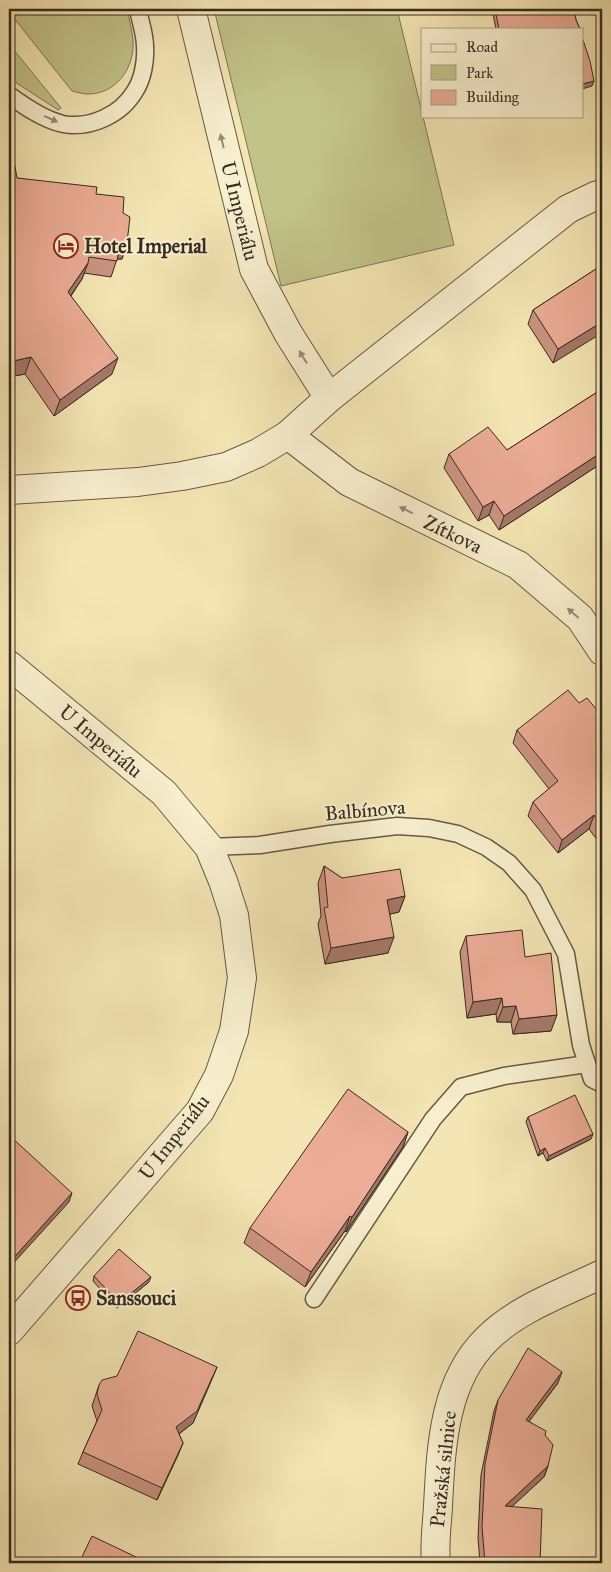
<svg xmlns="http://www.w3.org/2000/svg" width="611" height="1572" font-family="'IM FELL Great Primer',serif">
	<rect width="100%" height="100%" fill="#f4e6b4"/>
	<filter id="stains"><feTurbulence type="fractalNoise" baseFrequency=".004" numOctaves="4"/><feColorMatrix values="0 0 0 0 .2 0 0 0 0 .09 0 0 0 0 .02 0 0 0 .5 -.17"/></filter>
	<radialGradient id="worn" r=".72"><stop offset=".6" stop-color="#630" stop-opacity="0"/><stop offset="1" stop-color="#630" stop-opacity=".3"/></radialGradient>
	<g fill="#c2c389" stroke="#7c7656">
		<path d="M9 9H127C129 19 132 30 133 40 135 67 117 94 88 94 83 94 77 92 72 91L9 12Z"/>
		<polygon points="214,9 397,9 454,245 281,286"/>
		<polygon points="9,44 61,108 58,110 9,78"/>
	</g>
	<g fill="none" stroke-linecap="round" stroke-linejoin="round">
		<defs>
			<g id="service">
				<path d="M9 95C24 106 44 120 63 124 90 129 121 115 135 91 143 79 146 60 145 46 145 34 140 21 138 9"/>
				<polyline points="209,847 260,845 330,834 397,826 429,828 458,834 486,847 509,863 533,890 566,954 581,1045 592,1079 602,1084"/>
				<polyline points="314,1299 433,1119 461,1087 504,1076 587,1064"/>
			</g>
			<g id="minor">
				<polyline points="191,9 254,269 288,333 329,398"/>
				<polyline points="288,435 349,482 518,565 580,618 602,651"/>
			</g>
			<g id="tertiary">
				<polyline points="9,490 138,482 182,476 226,467 258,453 288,435 329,398 568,209 595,196 602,194"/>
				<polyline points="9,665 164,793 209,847 223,881 234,915 242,978 234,1031 219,1075 200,1111 9,1331"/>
				<path d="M436 1563C434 1545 437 1525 438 1506 441 1449 443 1382 487 1339 518 1308 563 1293 602 1274"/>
			</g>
		</defs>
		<use href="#service" stroke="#665946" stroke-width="19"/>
		<use href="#minor" stroke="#665946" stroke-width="30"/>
		<use href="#tertiary" stroke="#665946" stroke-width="30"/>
		<use href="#service" stroke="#f8efce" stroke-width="16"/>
		<use href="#minor" stroke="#f8efce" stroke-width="28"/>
		<use href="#tertiary" stroke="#f8efce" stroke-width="28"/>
	</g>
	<g fill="#cb9481" stroke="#362a22">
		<polygon points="492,9 574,9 576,20 580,29 496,29"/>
		<polygon points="9,155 17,178 96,194 123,213 127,243 122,259 117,259 111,277 84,273 82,279 71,296 112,374 54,416 25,374 9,377"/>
		<polygon points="602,265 553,363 528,324 533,310"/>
		<polygon points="602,389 602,463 499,530 489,515 478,521 444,468 449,454 507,450"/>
		<polygon points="579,703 602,716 602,837 598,841 589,829 558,853 528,816 533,802 549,789 513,743 517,730"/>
		<polygon points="324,866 342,878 405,896 399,912 390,914 388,953 325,964 318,924 321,916 318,883"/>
		<polygon points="466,936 525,957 551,1031 513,1034 511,1022 497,1022 496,1014 467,1018 460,952"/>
		<polygon points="528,1117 591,1139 547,1161 543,1153 538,1156 526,1122"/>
		<polygon points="408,1132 403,1147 346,1232 345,1231 305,1287 244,1243 250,1228"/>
		<polygon points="94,1276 149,1282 117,1308 93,1281"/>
		<polygon points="217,1367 212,1379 193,1423 179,1434 183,1443 178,1455 157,1500 78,1464 83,1452 97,1421 92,1406 99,1385"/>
		<polygon points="558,1383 529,1421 545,1435 548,1466 544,1477 512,1506 540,1563 480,1563 478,1538 481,1475 494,1411 498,1400"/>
	</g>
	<g fill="#a57869" stroke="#362a22">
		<polygon points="594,81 592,86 582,89 582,84"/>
		<polygon points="120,242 127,243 122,259 114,259"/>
		<polygon points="88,263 82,279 62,308 68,292"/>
		<polygon points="602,322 602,333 553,363 558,349"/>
		<polygon points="31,357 25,374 9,377 9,362"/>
		<polygon points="118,358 112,374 54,416 60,400"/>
		<polygon points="602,452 602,463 499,530 504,516"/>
		<polygon points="494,501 489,515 478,521 483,507"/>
		<polygon points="594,815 589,829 558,853 562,840"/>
		<polygon points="602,828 602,837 598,841"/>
		<polygon points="405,896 399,912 382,916 387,900"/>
		<polygon points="394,937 388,953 325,964 331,948"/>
		<polygon points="502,998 496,1014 467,1018 473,1002"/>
		<polygon points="516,1006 511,1022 497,1022 503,1007"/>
		<polygon points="557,1015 551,1031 513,1034 519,1019"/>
		<polygon points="408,1132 403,1147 346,1232 352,1217"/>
		<polygon points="593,1134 591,1139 547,1161 549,1156"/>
		<polygon points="545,1148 543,1153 538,1156 540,1151"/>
		<polygon points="72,1193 69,1202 9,1268 9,1263"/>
		<polygon points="350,1216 345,1231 305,1287 311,1272"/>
		<polygon points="151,1277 149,1282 117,1308 119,1303"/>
		<polygon points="217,1367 212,1379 193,1423 172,1439 176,1427"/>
		<polygon points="562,1372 558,1383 522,1431 526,1420"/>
		<polygon points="183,1443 178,1455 157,1500 162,1488"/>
		<polygon points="548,1466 544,1477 501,1517 505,1506"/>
	</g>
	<g fill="#ecac96" stroke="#362a22">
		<polygon points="495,9 574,9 576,20 580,29 499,29"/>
		<polygon points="582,37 590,61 594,81 582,84"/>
		<polygon points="9,155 13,155 17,178 97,187 96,194 124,197 123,213 130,217 127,243 120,242 117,261 89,257 88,263 68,292 118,358 60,400 31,357 9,362"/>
		<polygon points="602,265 602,322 558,349 533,310"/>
		<polygon points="602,389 602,452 504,516 494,501 483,507 449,454 488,427 507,450"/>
		<polygon points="568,690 579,703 587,698 602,716 602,827 594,815 562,840 533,802 558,781 517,730"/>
		<polygon points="324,866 342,878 400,869 405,896 387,900 394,937 331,948 324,908 328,907"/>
		<polygon points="522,930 525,957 551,953 557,1015 519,1019 516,1006 503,1007 502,998 473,1002 466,936"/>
		<polygon points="348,1089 408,1132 352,1217 350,1216 311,1272 250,1228"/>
		<polygon points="575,1095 593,1134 549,1156 545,1148 540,1151 528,1117"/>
		<polygon points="9,1135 72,1193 9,1263"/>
		<polygon points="119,1249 151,1277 119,1303 94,1276"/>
		<polygon points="138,1331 217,1367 197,1411 176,1427 183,1443 162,1488 83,1452 102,1410 97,1394 99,1385 102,1380 117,1376"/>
		<polygon points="528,1348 562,1372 526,1420 546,1431 545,1435 553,1445 548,1466 505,1506 542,1509 540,1563 485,1563 482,1527 485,1464 498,1400"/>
		<polygon points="92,1536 136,1557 133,1563 79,1563"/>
	</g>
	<defs><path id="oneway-solid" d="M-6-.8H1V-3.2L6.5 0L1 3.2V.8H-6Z" transform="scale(1.25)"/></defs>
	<g fill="#978c78">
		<use href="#oneway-solid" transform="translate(51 119) rotate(24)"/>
		<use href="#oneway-solid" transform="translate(222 141) rotate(-103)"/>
		<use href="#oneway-solid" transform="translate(303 357) rotate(-122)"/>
		<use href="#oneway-solid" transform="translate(406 510) rotate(-154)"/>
		<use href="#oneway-solid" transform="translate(573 613) rotate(-139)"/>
	</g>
	<defs>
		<symbol id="hotel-ring" viewBox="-11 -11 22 22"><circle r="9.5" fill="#f8efce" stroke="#8f2418" stroke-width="1.5"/><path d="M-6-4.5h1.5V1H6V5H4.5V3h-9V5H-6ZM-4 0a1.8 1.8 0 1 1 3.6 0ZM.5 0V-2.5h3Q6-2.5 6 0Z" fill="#8f2418"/></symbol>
		<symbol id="bus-ring" viewBox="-11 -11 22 22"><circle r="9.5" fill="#f8efce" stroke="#8f2418" stroke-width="1.5"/><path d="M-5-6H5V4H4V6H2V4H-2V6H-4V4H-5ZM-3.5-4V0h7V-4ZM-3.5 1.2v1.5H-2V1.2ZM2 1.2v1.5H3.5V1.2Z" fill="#8f2418"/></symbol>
	</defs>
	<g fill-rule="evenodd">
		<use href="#hotel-ring" x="52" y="232" width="28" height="28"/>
		<use href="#bus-ring" x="64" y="1284" width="28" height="28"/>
	</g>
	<g text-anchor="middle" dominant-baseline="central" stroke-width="4" stroke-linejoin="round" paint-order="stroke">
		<g font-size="20" fill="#362a22" stroke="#f8efce">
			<text transform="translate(240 211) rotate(76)">U Imperiálu</text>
			<text transform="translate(453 534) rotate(26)">Zítkova</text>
			<text transform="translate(101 741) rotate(40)">U Imperiálu</text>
			<text transform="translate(365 810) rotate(-5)">Balbínova</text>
			<text transform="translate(174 1137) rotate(-52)">U Imperiálu</text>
			<text transform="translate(443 1469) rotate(-84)">Pražská silnice</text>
		</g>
		<g font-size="20" font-weight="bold" fill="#362a22" stroke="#f8efce" text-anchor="start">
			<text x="84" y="246">Hotel Imperial</text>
			<text x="96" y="1298">Sanssouci</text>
		</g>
	</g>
	<rect width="611" height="1572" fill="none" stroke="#f4e6b4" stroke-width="30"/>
	<rect x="10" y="10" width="591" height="1552" fill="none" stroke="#362a22" stroke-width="2.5"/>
	<rect x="15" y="15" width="581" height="1542" fill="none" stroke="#362a22"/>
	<rect x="421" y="28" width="162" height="90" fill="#f8efce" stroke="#aaa089"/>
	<rect x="431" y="44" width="25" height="8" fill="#f8efce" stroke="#aaa089"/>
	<text x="466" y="52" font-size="15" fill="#362a22">Road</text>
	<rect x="431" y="65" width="25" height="15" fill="#c2c389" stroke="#aaa089"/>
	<text x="466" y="78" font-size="15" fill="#362a22">Park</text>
	<rect x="431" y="90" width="25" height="15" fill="#ecac96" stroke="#aaa089"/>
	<text x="466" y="102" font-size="15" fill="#362a22">Building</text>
	<rect width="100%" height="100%" filter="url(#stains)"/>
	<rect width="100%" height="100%" fill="url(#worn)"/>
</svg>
